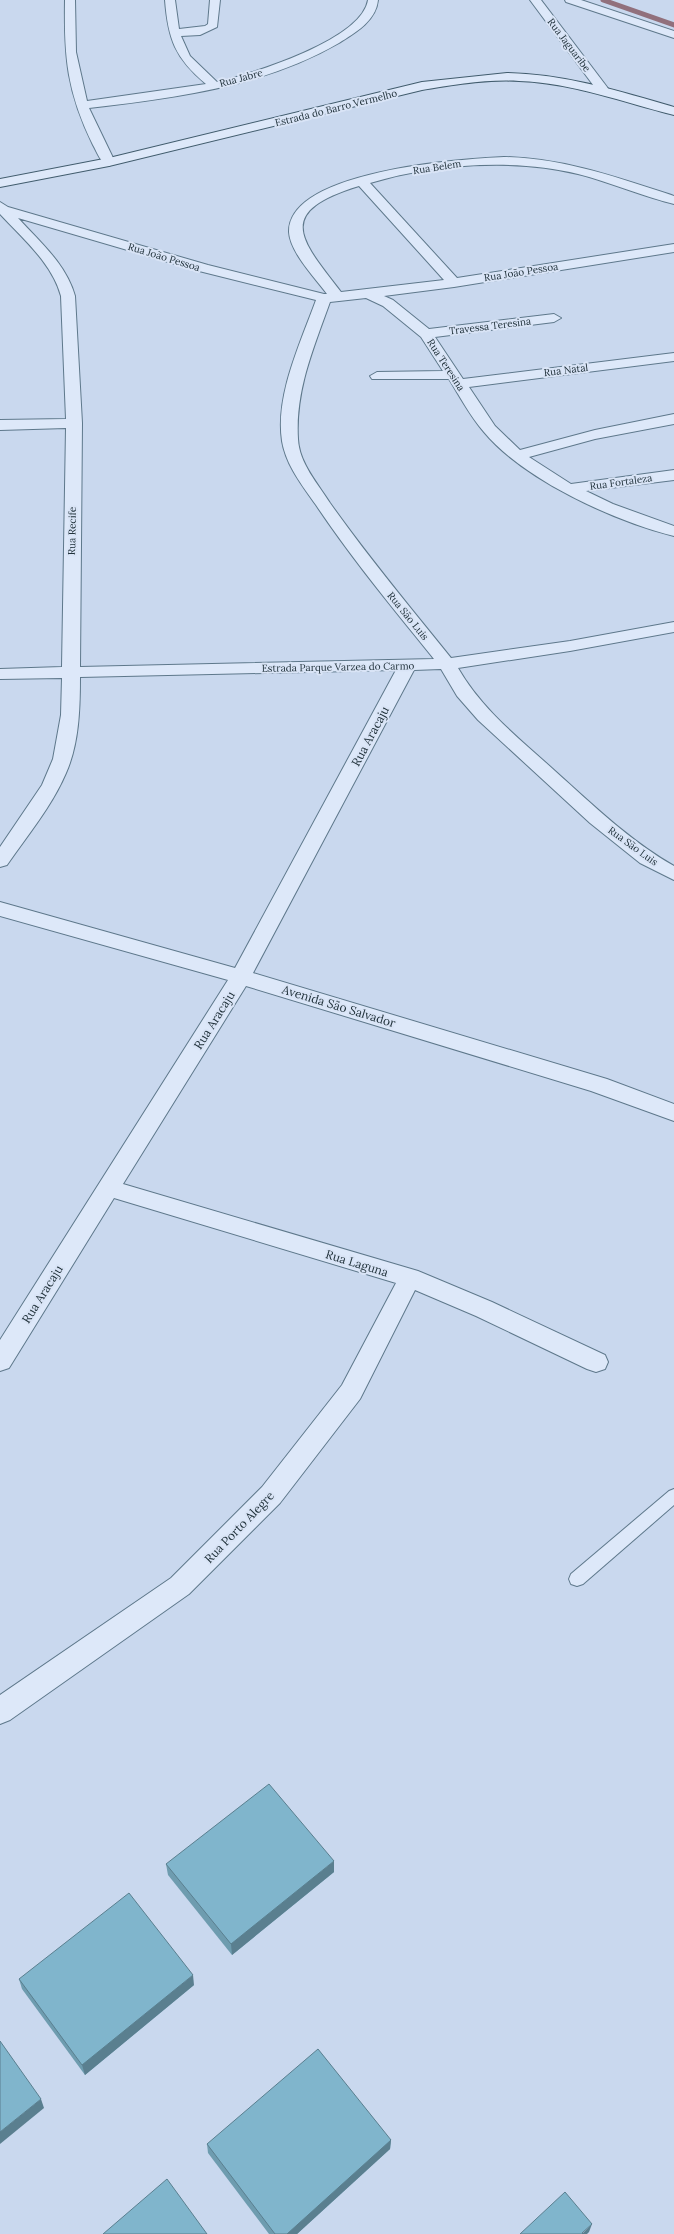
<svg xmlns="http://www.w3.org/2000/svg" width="674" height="2234" font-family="Lora,serif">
	<rect width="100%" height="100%" fill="#c9d8ee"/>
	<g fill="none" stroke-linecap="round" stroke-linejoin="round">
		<polyline stroke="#91707c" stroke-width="5" points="603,0 674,25"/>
		<defs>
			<polygon id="lane" points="674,1489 674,1505 583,1584 577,1586 571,1584 569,1579 571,1574 669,1491"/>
			<g id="street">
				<path d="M65 0H75L76 52 87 101 206 84C175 58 168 39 165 0H175L179 29 205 26 208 24 210 0H220L217 27 200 35 181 36 190 56 217 82C252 74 362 40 368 0H378C376 21 355 33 339 43 263 87 175 98 89 108L115 162 109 166C101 164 97 152 93 145 67 92 64 58 65 0Z"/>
				<polygon points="530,0 541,0 607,87 609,90 607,93 599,93"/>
				<polygon points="565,0 581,0 674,31 674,38 566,2"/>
				<path d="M504 157C563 158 619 178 674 196V204C641 196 610 182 578 174 514 158 433 164 370 183L457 278 674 244V252L454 287 384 296 393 300 429 329 554 314 561 318 554 322 435 337 463 379 674 353V361L469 387 495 426 520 450 595 430 674 414V424L595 439 529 457 571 484 674 470V480L586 491 613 504 674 526V536C614 521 524 480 484 432 470 416 459 395 449 379H372L370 376 377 372 443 371 421 337 383 306 366 298 330 302C314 347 295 390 298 439 299 463 318 484 330 503 368 557 410 607 451 658L570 641 674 622V632L570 651 458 668C482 710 520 739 555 771 593 805 630 841 674 866V880L640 863 590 823 478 720 457 696 441 669 414 670 253 973 607 1079 674 1104V1121L591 1091 246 986 123 1184 418 1271 492 1302 605 1355 608 1362 605 1369 596 1372 587 1369 476 1316 415 1290 360 1399 280 1503 189 1594 10 1720 0 1724V1695L171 1578 262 1487 342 1385 396 1283 114 1198 9 1368 0 1371V1340L228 980 0 916V902L235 968 396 670 80 677C80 709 79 744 66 773 52 806 27 836 7 865L0 867V847L42 785 53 759 61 715 62 678 0 679V669L62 667 66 428 0 430V420L66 419 61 296C52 263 23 239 0 214V202L8 207 208 265 324 294H327C315 278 290 252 289 232 288 171 459 159 504 157ZM359 186 444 280 341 292C300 239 274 212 359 186ZM18 218 199 271 316 300C301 342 275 395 282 441 286 465 302 485 316 505 352 559 393 608 434 659L80 667 82 423 75 296C66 264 40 242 18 218Z"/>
			</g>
			<path id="secondary" d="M507 73C564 74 619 91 674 107V115C622 102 573 83 519 81 487 79 454 85 422 90L109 166 0 187V179L109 158 422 82Z"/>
		</defs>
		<use href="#lane" stroke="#5e788b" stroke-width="2"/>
		<use href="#street" stroke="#5e788b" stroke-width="2"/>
		<use href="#secondary" stroke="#415c6d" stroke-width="2"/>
		<use href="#lane" fill="#dde8f9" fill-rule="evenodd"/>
		<use href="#street" fill="#dde8f9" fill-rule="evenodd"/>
		<use href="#secondary" fill="#dde8f9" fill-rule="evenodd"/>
	</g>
	<g fill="#6e9caf">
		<polygon points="166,1864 334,1872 232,1955 168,1875"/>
		<polygon points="19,1979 194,1985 85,2075 22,1989"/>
		<polygon points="391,2140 390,2149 297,2234 269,2234 208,2153 207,2144"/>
	</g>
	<g fill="#5a7f8f">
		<polygon points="334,1861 334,1872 232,1955 231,1944"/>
		<polygon points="193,1975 194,1985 85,2075 82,2065"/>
		<polygon points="41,2099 44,2108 0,2144 0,2132"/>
		<polygon points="391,2140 390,2149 297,2234 287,2234"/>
		<polygon points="592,2224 589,2232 587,2234 582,2234"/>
	</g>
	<g fill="#80b5cc" stroke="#5a7f8f">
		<polygon points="269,1784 334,1861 231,1944 166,1864"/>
		<polygon points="129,1893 193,1975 82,2065 19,1979"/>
		<polygon points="0,2041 41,2099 0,2132"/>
		<polygon points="318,2049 391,2140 287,2234 275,2234 207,2144"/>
		<polygon points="167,2179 207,2234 103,2234"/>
		<polygon points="565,2192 592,2224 582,2233 583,2234 520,2234"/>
	</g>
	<g text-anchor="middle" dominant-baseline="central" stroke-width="4" stroke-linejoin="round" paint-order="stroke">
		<g font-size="10" fill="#21323b" stroke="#d9e4f6">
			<text transform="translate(569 45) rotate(53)">Rua Jaguaribe</text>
			<text transform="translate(241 78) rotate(-15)">Rua Jabre</text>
			<text transform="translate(336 108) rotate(-14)">Estrada do Barro Vermelho</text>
			<text transform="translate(437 167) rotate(-9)">Rua Belem</text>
			<text transform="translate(164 257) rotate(17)">Rua João Pessoa</text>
			<text transform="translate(521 272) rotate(-9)">Rua João Pessoa</text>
			<text transform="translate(490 326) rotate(-7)">Travessa Teresina</text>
			<text transform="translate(446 365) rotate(57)">Rua Teresina</text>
			<text transform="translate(566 370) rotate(-7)">Rua Natal</text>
			<text transform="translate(621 482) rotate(-8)">Rua Fortaleza</text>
			<text transform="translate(72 531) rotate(-89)">Rua Recife</text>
			<text transform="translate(408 616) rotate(51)">Rua São Luis</text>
			<text transform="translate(338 667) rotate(-1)">Estrada Parque Varzea do Carmo</text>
			<text transform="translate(633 846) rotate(36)">Rua São Luis</text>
		</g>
		<g font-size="12" fill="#21323b" stroke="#d9e4f6">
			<text transform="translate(370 736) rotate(-62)">Rua Aracaju</text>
			<text transform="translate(339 1006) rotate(17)">Avenida São Salvador</text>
			<text transform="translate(214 1020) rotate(-58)">Rua Aracaju</text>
			<text transform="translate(357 1263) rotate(17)">Rua Laguna</text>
			<text transform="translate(42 1294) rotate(-58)">Rua Aracaju</text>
			<text transform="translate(239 1527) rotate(-46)">Rua Porto Alegre</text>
		</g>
	</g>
</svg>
